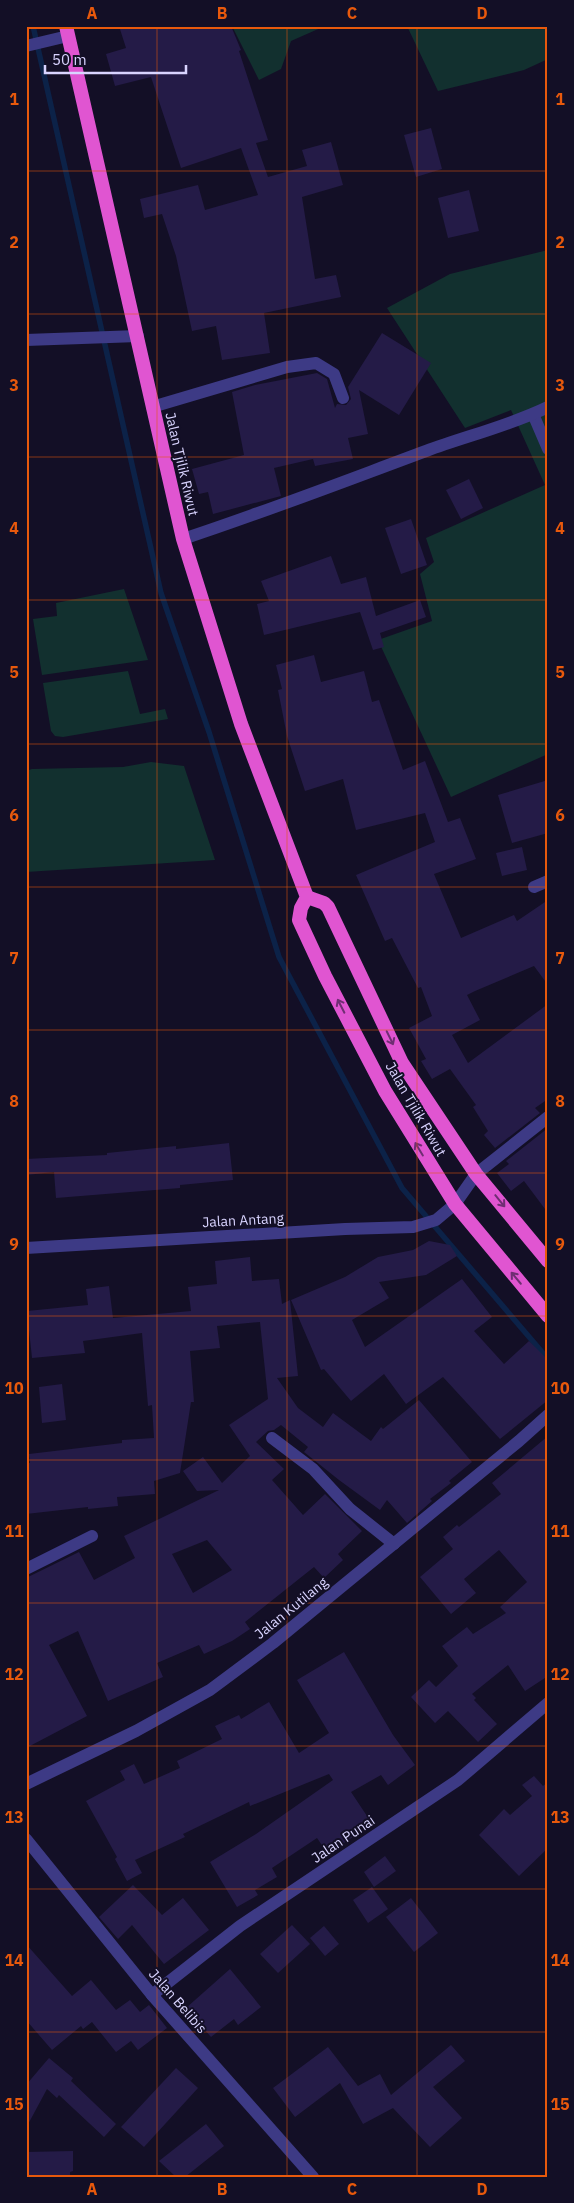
<svg xmlns="http://www.w3.org/2000/svg" width="574" height="2203" font-family="'IBM Plex Sans',sans-serif">
	<rect width="100%" height="100%" fill="#130f26"/>
	<g fill="#12302f">
		<polygon points="232,26 325,26 291,41 281,69 259,80"/>
		<polygon points="407,26 548,26 548,59 524,70 438,91"/>
		<polygon points="548,250 548,754 451,797 378,640 432,621 420,574 434,562 426,538 545,485 511,410 465,428 387,308 450,274"/>
		<polygon points="124,589 148,660 42,675 33,619 57,616 56,603"/>
		<polygon points="128,671 140,714 165,709 168,719 63,737 55,736 51,731 43,683"/>
		<polygon points="151,762 184,766 215,860 26,872 26,771 32,769 123,767"/>
	</g>
	<g fill="none" stroke-linecap="round" stroke-linejoin="round">
		<polyline stroke="#0c2248" stroke-width="5.5" points="33,26 161,593 209,732 279,957 402,1188 548,1359"/>
	</g>
	<g fill="#241b47" fill-rule="evenodd">
		<polygon points="119,26 231,26 241,50 239,51 268,140 256,143 268,177 307,166 302,150 331,142 343,185 302,197 315,279 336,275 341,297 264,313 270,353 222,360 216,326 192,331 176,256 162,214 144,218 140,199 198,185 205,210 258,195 241,148 181,168 151,77 115,86 106,54 126,48"/>
		<polygon points="431,128 442,169 416,177 404,135"/>
		<polygon points="469,190 479,231 448,238 438,198"/>
		<polygon points="382,333 431,363 399,415 359,390 368,434 348,438 353,459 315,466 313,459 274,468 281,496 213,514 208,492 199,494 192,469 244,455 232,392 255,385 317,373 327,379 335,408 337,404 346,405 351,399 348,387"/>
		<polygon points="469,479 483,508 461,519 446,490"/>
		<polygon points="411,519 427,565 401,574 385,528"/>
		<polygon points="331,556 341,584 366,577 376,616 420,600 426,617 380,633 384,647 373,650 360,612 264,635 257,604 269,601 261,581"/>
		<polygon points="314,655 321,682 364,671 372,702 379,700 403,770 425,761 448,822 460,818 476,859 434,874 461,938 514,915 517,921 548,900 548,985 534,966 475,991 467,995 480,1020 452,1035 468,1063 548,1004 548,1099 535,1108 540,1113 495,1148 484,1135 488,1131 473,1107 476,1105 450,1069 432,1079 421,1061 426,1059 409,1028 432,1016 421,987 418,988 392,938 385,941 356,875 435,842 425,813 356,830 343,779 305,791 287,736 278,690 282,689 276,665"/>
		<polygon points="548,780 548,833 512,843 498,795"/>
		<polygon points="522,847 527,870 502,876 496,853"/>
		<polygon points="548,1128 548,1213 524,1181 511,1191 497,1173 509,1164 506,1161"/>
		<polygon points="229,1143 233,1180 180,1185 180,1188 56,1198 54,1172 26,1175 26,1159 107,1155 107,1153 176,1146 176,1149"/>
		<polygon points="429,1241 450,1245 457,1256 426,1275 379,1282 389,1298 352,1320 365,1347 462,1279 492,1317 474,1331 504,1364 529,1341 548,1360 548,1400 500,1439 443,1377 406,1404 384,1374 351,1401 324,1369 321,1370 291,1300 345,1277 378,1257 413,1250"/>
		<path d="M250 1257 252 1281 279 1279 282 1304 290 1300 298 1376 277 1378 298 1408 323 1427 333 1413 371 1441 381 1427 383 1429 419 1400 472 1462 449 1481 451 1483 430 1499 432 1501 407 1523 387 1500 380 1510 339 1480 304 1452 308 1447 281 1425 274 1430 268 1431 256 1442 284 1469 272 1480 303 1515 325 1494 362 1531 338 1554 343 1560 324 1578 314 1567 245 1622 250 1629 232 1641 204 1654 199 1645 157 1663 163 1677 108 1701 78 1631 49 1645 87 1716 26 1748V1578L79 1552 94 1580 135 1558 124 1536 219 1490 197 1491 183 1471 203 1457 222 1483 250 1456 229 1425 268 1399 260 1322 217 1326 220 1348 190 1351 194 1402H191L180 1473 154 1481 155 1494 117 1497 118 1506 88 1509V1507L26 1514V1463H30L29 1454 122 1443V1440L154 1438 152 1405 148 1406 142 1333 83 1341 85 1353 32 1358 27 1311 88 1305 86 1289 109 1286 113 1318 191 1311 188 1287 217 1284 215 1261ZM207 1540 232 1570 193 1593 172 1554Z"/>
		<polygon points="62,1384 66,1420 42,1423 39,1387"/>
		<polygon points="548,1436 548,1676 525,1691 508,1665 472,1694 476,1698 474,1700 497,1724 478,1742 448,1711 435,1723 411,1697 429,1680 436,1687 458,1666 442,1646 467,1627 473,1634 506,1613 500,1607 527,1582 499,1550 464,1579 476,1593 451,1614 420,1577 453,1549 443,1537 457,1525 459,1527 501,1494 492,1483"/>
		<polygon points="344,1652 393,1735 415,1765 388,1785 381,1775 351,1792 373,1825 361,1833 360,1832 328,1854 317,1838 272,1868 277,1877 255,1890 258,1895 237,1907 210,1862 256,1834 333,1780 329,1774 250,1806 249,1802 183,1834 185,1837 135,1860 142,1873 127,1881 115,1859 117,1857 86,1801 125,1780 120,1771 134,1764 144,1784 180,1768 177,1761 222,1739 215,1726 239,1715 241,1719 269,1702 299,1753 329,1733 297,1680"/>
		<polygon points="534,1776 543,1786 548,1782 548,1848 519,1876 479,1835 504,1809 510,1815 532,1796 522,1785"/>
		<polygon points="385,1856 396,1871 374,1887 364,1872"/>
		<polygon points="133,1885 162,1915 183,1898 209,1930 164,1964 132,1925 118,1939 99,1917"/>
		<polygon points="372,1887 388,1909 368,1923 353,1900"/>
		<polygon points="411,1898 438,1933 414,1952 386,1917"/>
		<polygon points="292,1925 310,1944 278,1973 260,1954"/>
		<polygon points="324,1926 339,1944 325,1956 310,1938"/>
		<polygon points="26,1944 72,1996 91,1980 116,2010 130,2000 140,2012 149,2005 167,2028 138,2050 131,2041 116,2052 92,2022 83,2029 81,2026 52,2050 26,2020"/>
		<polygon points="230,1969 261,2007 238,2025 234,2019 211,2037 186,2008"/>
		<polygon points="451,2045 465,2061 433,2087 462,2118 430,2147 393,2108 363,2124 340,2083 295,2117 273,2088 328,2047 358,2086 380,2074 391,2095"/>
		<polygon points="49,2058 73,2078 71,2081 116,2124 104,2137 59,2095 57,2098 47,2089 26,2128 26,2085"/>
		<polygon points="176,2068 198,2088 144,2147 121,2127"/>
		<polygon points="206,2124 224,2146 185,2177 176,2177 159,2161"/>
		<polygon points="73,2151 73,2171 70,2172 70,2177 26,2177 26,2152"/>
	</g>
	<g fill="none" stroke-linecap="round" stroke-linejoin="round">
		<g stroke="#3d3a85" stroke-width="12">
			<polyline points="26,46 68,36"/>
			<polyline points="26,340 138,336"/>
			<polyline points="152,407 287,367 316,363 334,374 343,398"/>
			<polyline points="533,414 548,449"/>
			<path d="M183 539C265 512 345 481 426 451 466 436 509 426 548 407"/>
			<polyline points="534,887 548,881"/>
			<polyline points="26,1248 345,1229 413,1227 436,1220 455,1204 476,1174 548,1117"/>
			<polyline points="272,1438 313,1469 350,1509 394,1544"/>
			<polyline points="26,1569 92,1536"/>
			<polyline points="26,1784 136,1731 210,1690 273,1643 519,1441 548,1415"/>
			<polyline points="26,1839 152,1995 313,2177"/>
			<polyline points="152,1995 240,1926 458,1780 548,1703"/>
		</g>
		<g stroke="#e055d1" stroke-width="14">
			<polyline points="66,26 183,539 241,724 307,897 301,908 299,920 325,976 385,1091 455,1204 548,1316"/>
			<polyline points="307,897 324,903 328,907 402,1063 476,1174 548,1261"/>
		</g>
	</g>
	<defs><path id="oneway-shaft" d="M-6 0H5M1.5-3L5.5 0L1.5 3" fill="none" stroke-width="1.6" stroke-linecap="round" stroke-linejoin="round" transform="scale(1.25)"/></defs>
	<g stroke="#6f2e73">
		<use href="#oneway-shaft" transform="translate(341 1006) rotate(-117)"/>
		<use href="#oneway-shaft" transform="translate(390 1038) rotate(64)"/>
		<use href="#oneway-shaft" transform="translate(419 1149) rotate(-121)"/>
		<use href="#oneway-shaft" transform="translate(500 1201) rotate(51)"/>
		<use href="#oneway-shaft" transform="translate(516 1278) rotate(-130)"/>
	</g>
	<path fill="none" stroke="#e8590c" stroke-width="1" stroke-opacity="0.55" d="M157 26V2177M287 26V2177M417 26V2177M26 171H548M26 314H548M26 457H548M26 600H548M26 744H548M26 887H548M26 1030H548M26 1173H548M26 1316H548M26 1460H548M26 1603H548M26 1746H548M26 1889H548M26 2032H548"/>
	<g text-anchor="middle" dominant-baseline="central" stroke-width="4" stroke-linejoin="round" paint-order="stroke">
		<g font-size="14" fill="#d9d4ff" stroke="#130f26">
			<text transform="translate(182 464) rotate(77)">Jalan Tjilik Riwut</text>
			<text transform="translate(416 1109) rotate(60)">Jalan Tjilik Riwut</text>
			<text transform="translate(243 1220) rotate(-3)">Jalan Antang</text>
			<text transform="translate(291 1608) rotate(-39)">Jalan Kutilang</text>
			<text transform="translate(343 1839) rotate(-34)">Jalan Punai</text>
			<text transform="translate(178 2001) rotate(49)">Jalan Belibis</text>
		</g>
	</g>
	<rect width="574" height="2203" fill="none" stroke="#130f26" stroke-width="55"/>
	<path d="M45 65v8h141v-8" fill="none" stroke="#d9d4ff" stroke-width="2.5"/>
	<text x="52" y="65" font-size="15" fill="#d9d4ff" stroke="#130f26" stroke-width="4" paint-order="stroke">50 m</text>
	<rect x="28" y="28" width="518" height="2148" fill="none" stroke="#e8590c" stroke-width="2"/>
	<g font-size="16" text-anchor="middle" font-weight="bold" fill="#e8590c">
		<text x="92" y="19">A</text>
		<text x="222" y="19">B</text>
		<text x="352" y="19">C</text>
		<text x="482" y="19">D</text>
		<text x="14" y="105">1</text>
		<text x="560" y="105">1</text>
		<text x="14" y="248">2</text>
		<text x="560" y="248">2</text>
		<text x="14" y="391">3</text>
		<text x="560" y="391">3</text>
		<text x="14" y="534">4</text>
		<text x="560" y="534">4</text>
		<text x="14" y="678">5</text>
		<text x="560" y="678">5</text>
		<text x="14" y="821">6</text>
		<text x="560" y="821">6</text>
		<text x="14" y="964">7</text>
		<text x="560" y="964">7</text>
		<text x="14" y="1107">8</text>
		<text x="560" y="1107">8</text>
		<text x="14" y="1250">9</text>
		<text x="560" y="1250">9</text>
		<text x="14" y="1394">10</text>
		<text x="560" y="1394">10</text>
		<text x="14" y="1537">11</text>
		<text x="560" y="1537">11</text>
		<text x="14" y="1680">12</text>
		<text x="560" y="1680">12</text>
		<text x="14" y="1823">13</text>
		<text x="560" y="1823">13</text>
		<text x="14" y="1966">14</text>
		<text x="560" y="1966">14</text>
		<text x="14" y="2110">15</text>
		<text x="560" y="2110">15</text>
		<text x="92" y="2195">A</text>
		<text x="222" y="2195">B</text>
		<text x="352" y="2195">C</text>
		<text x="482" y="2195">D</text>
	</g>
</svg>
